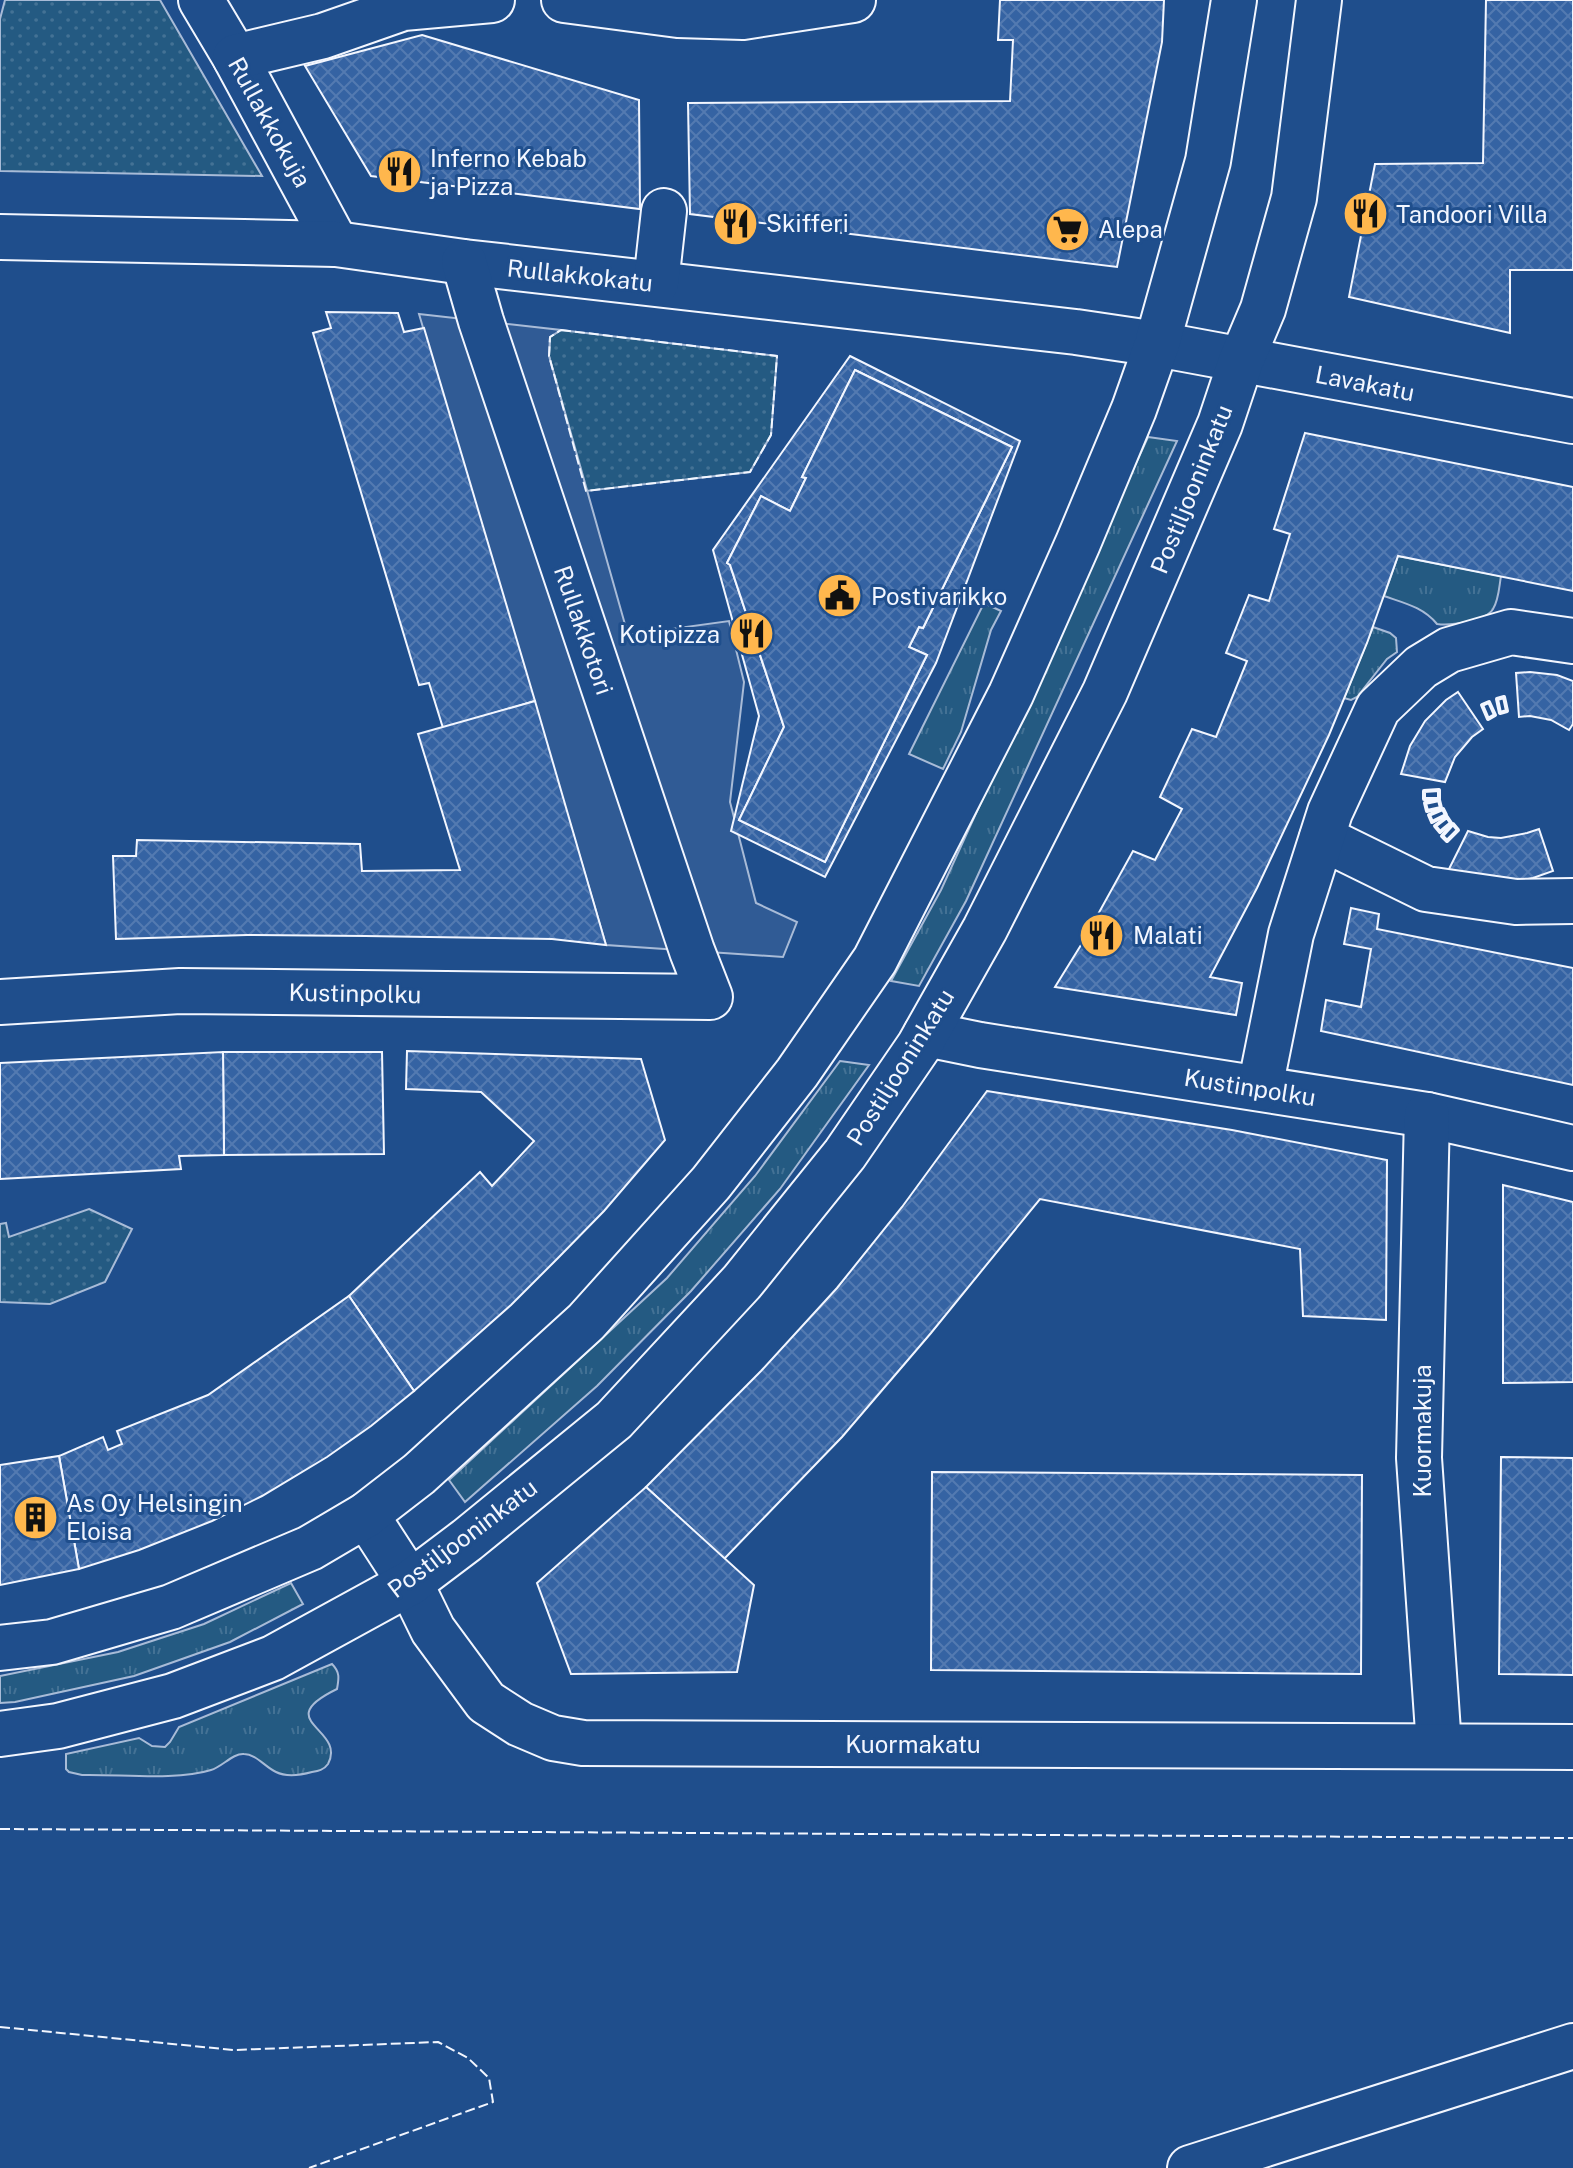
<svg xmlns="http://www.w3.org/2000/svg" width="1573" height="2168" font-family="'Public Sans',sans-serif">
	<defs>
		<pattern id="grass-tufts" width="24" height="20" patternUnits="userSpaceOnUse" patternTransform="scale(2)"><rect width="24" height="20" fill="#245a82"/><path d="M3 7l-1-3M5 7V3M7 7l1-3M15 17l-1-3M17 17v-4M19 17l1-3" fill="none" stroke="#447295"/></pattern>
		<pattern id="park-dots" width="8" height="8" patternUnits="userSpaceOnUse" patternTransform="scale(2)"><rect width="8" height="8" fill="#245a82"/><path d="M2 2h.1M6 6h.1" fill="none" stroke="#447295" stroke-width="1.8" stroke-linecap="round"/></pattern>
		<pattern id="building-cross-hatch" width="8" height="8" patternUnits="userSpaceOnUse" patternTransform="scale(2)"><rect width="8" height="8" fill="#3563a3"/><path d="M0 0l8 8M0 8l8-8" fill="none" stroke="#537ab1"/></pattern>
	</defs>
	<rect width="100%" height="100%" fill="#1f4e8c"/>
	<g fill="url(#grass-tufts)" stroke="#a8bbd7" stroke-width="2">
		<polygon points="1148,437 1177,441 966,901 919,986 891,981 941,890"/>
		<path d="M1398 556 1501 576C1499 587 1499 599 1493 609 1486 621 1450 626 1437 624 1423 607 1404 603 1384 596Z"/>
		<polygon points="984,603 1001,611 991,630 961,732 943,769 909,754"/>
		<polygon points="1373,627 1390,633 1396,638 1397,652 1387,659 1357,697 1351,700 1344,698"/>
		<polygon points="840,1061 869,1065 780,1189 691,1291 597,1386 465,1502 449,1480 667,1278 755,1176"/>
		<polygon points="291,1583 303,1604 230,1642 134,1676 15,1702 0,1703 0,1676 118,1652 204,1624"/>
		<path d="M332 1664C340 1672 339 1678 337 1689 269 1722 347 1728 328 1764 324 1770 318 1771 312 1772 301 1775 286 1777 276 1772 265 1767 256 1754 244 1754 233 1753 222 1767 211 1770 176 1781 120 1774 82 1775L69 1772 66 1769V1754L139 1738 152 1746 165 1747 170 1742 179 1727Z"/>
	</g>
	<g fill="url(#park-dots)" stroke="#a8bbd7" stroke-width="2">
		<polygon points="5,0 160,0 262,176 0,171 0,19"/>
		<polygon points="561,330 777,356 771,435 750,472 586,491 549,356 550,337"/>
		<polygon points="89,1209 132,1229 105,1282 50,1304 0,1302 0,1224 6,1223 9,1237"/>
	</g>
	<polygon fill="#305b95" stroke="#a8bbd7" stroke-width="2" points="419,314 561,330 550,337 549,356 628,635 729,621 744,682 730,802 756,903 797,922 783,957 606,945"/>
	<g fill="url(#building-cross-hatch)" stroke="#f2f6ff" stroke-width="2" fill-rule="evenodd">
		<polygon points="1000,0 1164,0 1162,42 1117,267 690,214 688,103 1010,101 1013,40 998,40"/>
		<polygon points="1486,0 1573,0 1573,270 1510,270 1510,333 1349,297 1375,164 1483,163"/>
		<polygon points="422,35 639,100 640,209 371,176 305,66"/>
		<polygon points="326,312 398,313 404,332 424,328 535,701 443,728 429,683 419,685 313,333 331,328"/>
		<path d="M850 356 1020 441 936 663 825 877 731 831 759 716 713 550ZM855 370 1012 447 923 628 919 627 909 647 927 655 825 862 739 820 784 727 730 565 727 563 761 496 790 511 806 478 802 477Z"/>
		<polygon points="855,370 1012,447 923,628 919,627 909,647 927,655 825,862 739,820 784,727 730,565 727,563 761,496 790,511 806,478 802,477"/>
		<polygon points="1305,433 1573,487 1573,591 1398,556 1367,643 1329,735 1257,888 1210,977 1242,983 1236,1015 1055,987 1081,945 1133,851 1155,860 1182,809 1160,797 1192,729 1216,737 1247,661 1226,653 1249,595 1269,601 1290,534 1274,529"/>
		<polygon points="1530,672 1557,675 1573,681 1573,724 1569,730 1551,720 1530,716 1519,717 1516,673"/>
		<polygon points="1458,692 1483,729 1472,737 1455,757 1445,782 1401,774 1410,746 1425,721 1446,700"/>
		<polygon points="535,701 606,945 552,939 365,936 247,935 116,939 113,856 136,856 137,840 360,844 362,871 460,870 418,734"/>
		<polygon points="1539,829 1553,871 1533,878 1512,882 1448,871 1468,831 1488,837 1501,838 1527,833"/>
		<polygon points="1351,908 1379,914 1377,929 1573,968 1573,1085 1321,1031 1326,1000 1361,1007 1371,949 1344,944"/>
		<polygon points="407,1051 641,1059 665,1140 604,1211 558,1258 511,1305 414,1391 349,1296 480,1172 492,1186 534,1141 481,1092 406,1089"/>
		<polygon points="223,1052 382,1052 384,1154 224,1155"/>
		<polygon points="223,1052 224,1155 179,1156 181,1169 0,1179 0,1063"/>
		<polygon points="987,1091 1232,1130 1387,1160 1386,1320 1303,1316 1300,1249 1040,1199 931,1333 842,1437 724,1559 646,1487 761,1371 837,1288 902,1207"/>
		<polygon points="1503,1185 1573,1202 1573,1382 1503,1383"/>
		<polygon points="349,1296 414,1391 371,1426 327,1457 262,1496 212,1521 139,1550 79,1569 59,1456 103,1437 108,1450 122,1444 117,1431 208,1395"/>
		<polygon points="59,1456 79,1569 0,1585 0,1465"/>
		<polygon points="1501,1457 1573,1458 1573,1675 1499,1674"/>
		<polygon points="932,1472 1362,1475 1361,1674 931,1670"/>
		<polygon points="646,1487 754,1585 737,1672 571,1674 537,1583"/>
	</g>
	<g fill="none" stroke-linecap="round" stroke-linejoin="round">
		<defs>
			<g id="minor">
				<polyline points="201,0 235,57 336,244"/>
				<polyline points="564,0 678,15 743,17 853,0"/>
				<polyline points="235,57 323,36 403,8 492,0"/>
				<polyline points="0,237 336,244 464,262 1076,332 1157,344 1573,421"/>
				<polyline points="656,283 664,211"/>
				<polyline points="1322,838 1426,889 1516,902 1573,901"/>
				<polyline points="0,1002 180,991 710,997 692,951 481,321 464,262"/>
				<polyline points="926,1034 980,1045 1427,1115 1573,1148"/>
				<polyline points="1260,1088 1291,934 1330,812 1378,708 1421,667 1449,650 1511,632 1573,641"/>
				<polyline points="1427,1115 1419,1458 1439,1746"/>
				<polyline points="366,1515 410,1583 433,1630 486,1702 520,1724 553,1738 583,1743 1573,1747"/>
				<polyline points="0,1648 52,1642 171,1607 310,1548 366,1515 419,1474 586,1322 711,1183 797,1073 875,960 1011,694 1078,543 1134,409 1157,344 1208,161 1234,0"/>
				<polyline points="0,1734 58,1726 173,1696 273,1658 410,1583 467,1540 614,1420 742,1282 845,1154 919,1046 985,929 1105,692 1220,424 1241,361 1263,309 1294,198 1319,0"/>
				<polyline points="1190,2168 1573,2046"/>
			</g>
		</defs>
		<use href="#minor" stroke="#f2f6ff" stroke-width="48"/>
		<use href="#minor" stroke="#1f4e8c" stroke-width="44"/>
		<g stroke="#f2f6ff" stroke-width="2" stroke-dasharray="10 4" stroke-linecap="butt">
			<polygon points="561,330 777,356 771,435 750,472 586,491 549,356 550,337"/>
			<polyline points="0,1829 1573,1838"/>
			<polyline points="0,2027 234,2050 438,2042 468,2058 489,2078 493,2102 309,2168"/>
		</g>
		<g stroke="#f2f6ff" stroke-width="4">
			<polygon points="1504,697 1507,711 1500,713 1497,699"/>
			<polygon points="1489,702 1495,715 1488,719 1482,705"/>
			<polygon points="1439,790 1439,799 1424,799 1424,791"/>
			<polygon points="1439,800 1441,808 1427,811 1425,803"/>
			<polygon points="1443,809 1446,815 1432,822 1429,815"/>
			<polygon points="1447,817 1451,823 1440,832 1435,826"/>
			<polygon points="1453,824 1458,830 1447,841 1442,836"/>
		</g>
	</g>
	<defs>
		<symbol id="restaurant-disc" viewBox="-11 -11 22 22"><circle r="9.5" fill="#ffb74d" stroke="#1f4e8c"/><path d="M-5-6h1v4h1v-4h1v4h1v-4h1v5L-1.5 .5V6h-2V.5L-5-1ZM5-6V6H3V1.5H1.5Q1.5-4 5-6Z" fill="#111"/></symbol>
		<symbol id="supermarket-disc" viewBox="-11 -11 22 22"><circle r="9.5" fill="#ffb74d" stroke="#1f4e8c"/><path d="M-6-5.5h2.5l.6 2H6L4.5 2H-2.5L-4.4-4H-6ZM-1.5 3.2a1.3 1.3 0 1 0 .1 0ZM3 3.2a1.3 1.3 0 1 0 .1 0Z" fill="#111"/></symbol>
		<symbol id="civic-disc" viewBox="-11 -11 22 22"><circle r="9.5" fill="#ffb74d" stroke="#1f4e8c"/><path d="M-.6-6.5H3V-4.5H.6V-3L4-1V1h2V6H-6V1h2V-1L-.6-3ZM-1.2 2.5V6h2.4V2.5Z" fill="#111"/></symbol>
		<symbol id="building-disc" viewBox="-11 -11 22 22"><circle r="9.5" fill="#ffb74d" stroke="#1f4e8c"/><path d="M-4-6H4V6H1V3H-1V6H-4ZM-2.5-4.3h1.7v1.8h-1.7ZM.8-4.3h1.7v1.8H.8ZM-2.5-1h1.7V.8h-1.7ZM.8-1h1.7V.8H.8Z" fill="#111"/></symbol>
	</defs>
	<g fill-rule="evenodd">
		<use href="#restaurant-disc" x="374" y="146" width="51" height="51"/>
		<use href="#restaurant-disc" x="1340" y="188" width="51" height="51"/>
		<use href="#restaurant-disc" x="710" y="198" width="51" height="51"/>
		<use href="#supermarket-disc" x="1042" y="204" width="51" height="51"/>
		<use href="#civic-disc" x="814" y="570" width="51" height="51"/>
		<use href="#restaurant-disc" x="726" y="608" width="51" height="51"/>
		<use href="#restaurant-disc" x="1076" y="910" width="51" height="51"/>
		<use href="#building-disc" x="10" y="1492" width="51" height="51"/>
	</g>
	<g text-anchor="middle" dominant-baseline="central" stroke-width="6" stroke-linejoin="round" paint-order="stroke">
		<g font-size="24" fill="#f2f6ff" stroke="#1f4e8c">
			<text transform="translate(270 122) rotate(61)">Rullakkokuja</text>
			<text transform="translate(580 275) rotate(6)">Rullakkokatu</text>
			<text transform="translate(1365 383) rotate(11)">Lavakatu</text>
			<text transform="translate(1191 489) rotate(-68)">Postiljooninkatu</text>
			<text transform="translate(584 630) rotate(71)">Rullakkotori</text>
			<text transform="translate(355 993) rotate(1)">Kustinpolku</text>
			<text transform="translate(900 1067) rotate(-58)">Postiljooninkatu</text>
			<text transform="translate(1250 1087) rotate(9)">Kustinpolku</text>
			<text transform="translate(1422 1431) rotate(-90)">Kuormakuja</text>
			<text transform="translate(462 1538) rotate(-37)">Postiljooninkatu</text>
			<text x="913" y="1744">Kuormakatu</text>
		</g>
		<g font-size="24" fill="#f2f6ff" stroke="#1f4e8c" text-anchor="start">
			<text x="430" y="158">Inferno Kebab<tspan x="430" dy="28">ja Pizza</tspan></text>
			<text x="1396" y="214">Tandoori Villa</text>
			<text x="766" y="223">Skifferi</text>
			<text x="1098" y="229">Alepa</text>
			<text x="871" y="596">Postivarikko</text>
			<text x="720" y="634" text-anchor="end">Kotipizza</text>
			<text x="1133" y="935">Malati</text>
			<text x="66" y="1503">As Oy Helsingin<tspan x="66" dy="28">Eloisa</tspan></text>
		</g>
	</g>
</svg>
